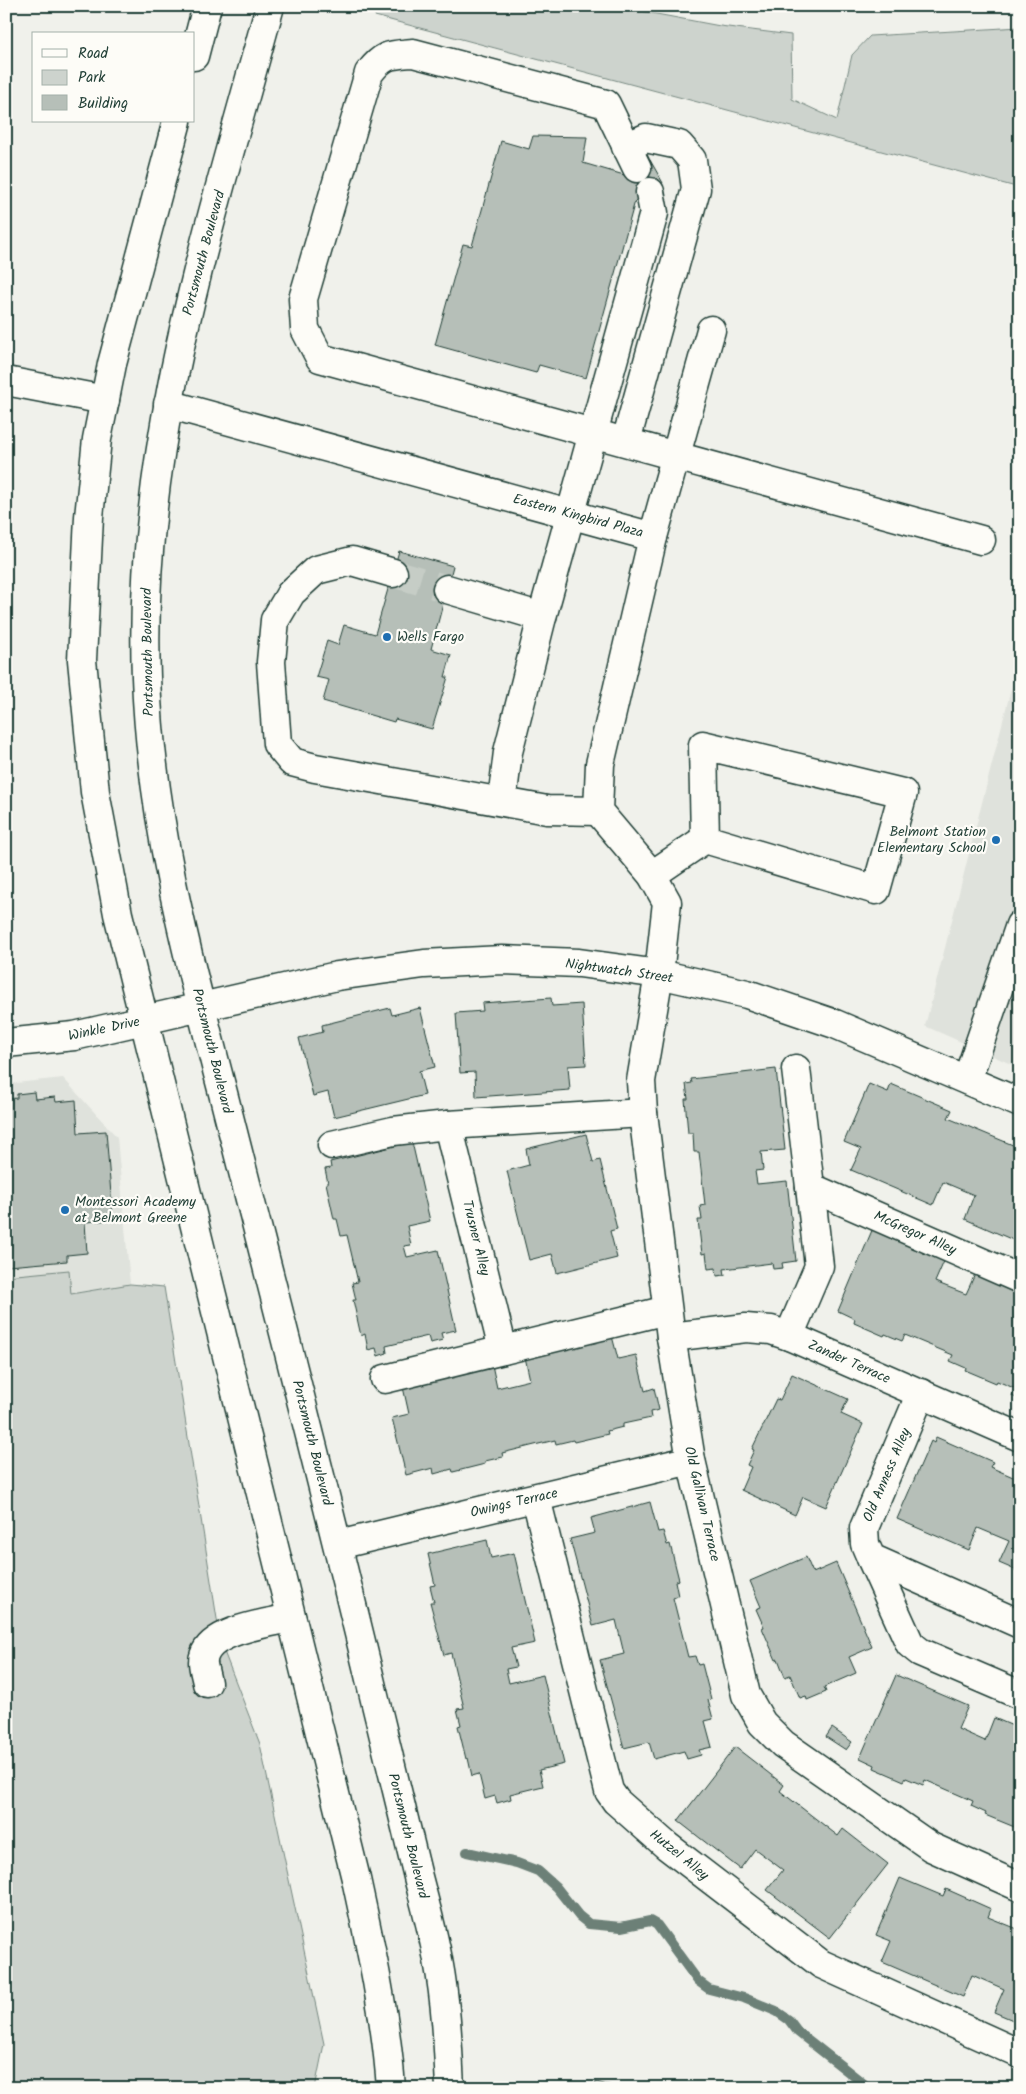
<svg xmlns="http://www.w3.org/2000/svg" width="1026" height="2094" font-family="Kalam,sans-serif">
	<rect width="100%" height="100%" fill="#f0f1eb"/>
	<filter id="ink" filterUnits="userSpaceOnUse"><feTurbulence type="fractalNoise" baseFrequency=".02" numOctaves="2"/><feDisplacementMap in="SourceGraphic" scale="10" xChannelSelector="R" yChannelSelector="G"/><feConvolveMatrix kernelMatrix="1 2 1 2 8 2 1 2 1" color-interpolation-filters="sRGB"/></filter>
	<g filter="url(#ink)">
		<g fill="#dfe2dc">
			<polygon points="1020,654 1020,1068 925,1026"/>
			<polygon points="63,1078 117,1137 130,1284 71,1294 6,1344 6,1084"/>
		</g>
		<g fill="#cdd3cd" stroke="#768880">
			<polygon points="377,6 614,6 720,26 791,35 792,99 837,120 852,55 870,36 1020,27 1020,188 375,16"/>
			<polygon points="69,1270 71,1294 130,1284 164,1287 221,1644 260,1744 324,2044 315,2088 6,2088 6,1276"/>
		</g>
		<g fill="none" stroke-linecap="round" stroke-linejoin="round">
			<polyline stroke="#6c8077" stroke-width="10" points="467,1852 517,1863 538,1871 556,1887 579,1916 589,1924 621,1927 650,1921 657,1925 698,1981 709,1989 744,1998 776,2011 789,2020 798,2032 869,2088"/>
		</g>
		<g fill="#b6bfb8" stroke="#1f3d34">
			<polygon points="533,136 587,137 583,163 624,175 650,160 663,183 635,201 586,378 539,365 536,373 435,345 463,244 472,246 501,141 529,149"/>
			<polygon points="399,551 453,566 431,649 451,655 445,677 448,677 432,729 395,719 394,722 323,701 329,680 316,677 327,641 338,645 344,625 375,634"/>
			<polygon points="551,998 552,1006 582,1004 586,1065 568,1066 570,1090 476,1097 475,1072 460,1073 456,1013 483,1011 482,1003"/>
			<polygon points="390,1008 392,1015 420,1008 435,1067 419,1071 425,1095 334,1117 328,1092 313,1096 299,1038 323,1032 322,1025"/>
			<polygon points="776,1069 785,1150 761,1152 763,1170 755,1171 757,1184 787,1181 796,1261 782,1263 783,1268 773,1269 772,1263 724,1269 725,1275 717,1276 716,1268 708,1269 706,1253 702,1254 698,1220 702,1220 700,1206 705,1205 699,1152 694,1152 693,1133 688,1133 685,1099 688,1099 686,1084 692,1083 691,1079"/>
			<polygon points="869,1084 888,1092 891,1084 952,1110 948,1118 1020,1148 1020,1243 965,1219 974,1195 943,1182 933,1205 851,1170 861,1149 844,1142"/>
			<polygon points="34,1092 35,1099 55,1097 56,1102 76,1100 78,1133 106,1131 113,1220 85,1222 87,1253 67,1255 67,1261 8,1266 6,1099 17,1098 17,1094"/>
			<polygon points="586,1134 593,1162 600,1160 617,1229 610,1231 617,1258 557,1273 552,1254 529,1260 507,1171 529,1165 526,1149"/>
			<polygon points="412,1142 430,1221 407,1226 411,1245 404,1246 407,1257 438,1250 456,1330 441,1333 443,1340 430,1343 428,1336 386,1346 387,1353 378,1356 376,1348 368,1350 365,1334 361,1336 353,1300 356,1300 352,1283 358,1282 347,1235 341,1236 337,1219 334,1219 326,1183 328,1183 325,1169 331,1168 330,1162"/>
			<polygon points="873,1228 945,1259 935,1282 966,1294 976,1272 1020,1292 1020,1374 1014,1388 997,1381 996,1383 965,1370 966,1368 950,1361 953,1355 905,1335 902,1341 885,1334 884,1336 854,1323 855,1319 838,1311"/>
			<polygon points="612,1336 618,1359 636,1355 645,1391 654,1388 659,1410 650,1412 651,1418 623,1424 623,1427 607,1431 608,1434 574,1442 573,1440 556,1444 555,1440 502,1453 503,1457 485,1461 485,1464 453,1472 452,1469 434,1474 433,1468 406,1475 392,1418 409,1414 403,1387 492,1365 497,1388 530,1380 525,1357"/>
			<polygon points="792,1374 848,1399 841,1414 863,1424 826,1507 803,1497 795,1515 741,1490 751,1467 747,1465 754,1450 752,1449 776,1399 780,1400"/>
			<polygon points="1016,1387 1020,1388 1020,1400 1012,1396"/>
			<polygon points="936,1437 993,1462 990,1467 1020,1480 1020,1572 999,1563 1009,1541 978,1528 969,1550 897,1519 931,1441 934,1443"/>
			<polygon points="650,1502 658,1532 663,1531 667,1545 670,1544 679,1580 675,1581 678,1596 673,1598 688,1657 695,1656 698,1665 702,1664 711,1699 708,1700 713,1719 705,1721 712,1747 699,1750 701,1755 687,1759 684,1751 654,1759 649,1742 624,1748 600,1660 624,1654 616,1620 593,1626 570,1539 595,1533 591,1518"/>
			<polygon points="487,1540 491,1558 514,1553 535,1643 511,1648 516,1667 506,1669 509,1683 543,1675 564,1764 539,1770 543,1786 510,1794 511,1799 497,1803 495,1796 485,1799 479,1774 472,1776 468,1758 466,1759 458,1726 461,1725 457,1709 464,1708 451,1653 444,1655 430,1602 434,1602 430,1586 435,1585 428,1554"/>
			<polygon points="806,1557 813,1573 836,1563 872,1647 849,1657 856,1673 824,1687 826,1692 807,1700 806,1696 800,1698 790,1675 785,1677 778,1659 776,1660 762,1628 764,1627 756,1609 761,1607 750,1581"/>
			<polygon points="896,1675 968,1706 958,1729 985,1741 994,1718 1020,1729 1020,1827 1018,1826 1017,1828 985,1815 986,1813 971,1806 973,1801 925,1780 923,1785 906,1778 904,1781 874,1768 875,1765 860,1758"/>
			<polygon points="832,1728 852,1742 846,1750 826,1737"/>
			<polygon points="735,1747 784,1785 780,1791 838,1836 843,1829 888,1864 830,1938 767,1890 783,1870 755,1849 740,1869 678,1821"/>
			<polygon points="900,1878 943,1896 946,1889 991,1909 988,1917 1020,1930 1020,2023 994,2012 1004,1989 972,1975 963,1997 882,1962 891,1941 876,1935"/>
			<polygon points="596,2082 621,2088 595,2088"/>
		</g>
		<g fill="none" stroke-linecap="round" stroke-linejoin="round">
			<polyline stroke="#c6cdc6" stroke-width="28" stroke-dasharray="28 14" stroke-linecap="butt" points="393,573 447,589"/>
			<defs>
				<g id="minor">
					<path d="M270 6C210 227 137 445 146 677 151 821 188 959 224 1097 275 1298 327 1498 375 1700 389 1759 404 1818 418 1877 425 1904 433 1932 438 1960 446 2002 448 2045 450 2088"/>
					<polyline points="194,56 207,6"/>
					<path d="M177 121 112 364 97 439 89 517 82 660 95 792 118 914 356 1879C371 1948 386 2017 391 2088"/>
					<polyline points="626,147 646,138 679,145 692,160 696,189 626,441"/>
					<path d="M637 168 606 104 413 53C389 55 384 54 369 73L303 299 305 329 320 358 981 540"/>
					<polyline points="6,381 105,400"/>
					<polyline points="168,404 653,537 600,764 598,811 652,875 667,902 659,974 641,1081 643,1113 671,1337 691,1460 746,1695 762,1723 783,1744 931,1847 1020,1887"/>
					<polyline points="653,537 711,330"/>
					<polyline points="393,573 352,561 316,570 291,593 275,620 271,662 277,744 292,762 315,768 547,810 598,811"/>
					<polyline points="447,589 542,617"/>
					<polyline points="502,801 508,752 542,617 654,213 650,192"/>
					<polyline points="652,875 705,839 703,745 903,793 876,890 705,839"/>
					<polyline points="6,1043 74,1036 337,976 424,964 502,960 579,963 659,974 747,994 835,1024 1020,1103"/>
					<polyline points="796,1069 810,1187 1020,1279"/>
					<polyline points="967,1080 1020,925"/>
					<polyline points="448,1125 503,1350"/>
					<polyline points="332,1145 393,1131 448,1125 643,1113"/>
					<polyline points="789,1336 819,1266 810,1187"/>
					<polyline points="671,1337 746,1328 771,1330 789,1336 1020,1437"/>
					<polyline points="385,1379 667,1310"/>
					<polyline points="921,1393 864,1528 865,1544 871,1558 1020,1624"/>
					<polyline points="536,1498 609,1791 616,1801 667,1846 821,1964 1020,2054"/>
					<polyline points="338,1545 691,1460"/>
					<polyline points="871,1558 910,1644 920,1652 1020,1695"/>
					<path d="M207 1683C206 1676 201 1663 204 1656 212 1630 267 1623 291 1618"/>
				</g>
			</defs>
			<use href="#minor" stroke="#1f3d34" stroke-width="31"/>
			<use href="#minor" stroke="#fdfcf7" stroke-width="28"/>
		</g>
	</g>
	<g fill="#1f6fb2" stroke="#fdfcf7" stroke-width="2">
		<circle cx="387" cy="637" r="5"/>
		<circle cx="996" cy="840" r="5"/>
		<circle cx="65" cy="1210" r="5"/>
	</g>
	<g text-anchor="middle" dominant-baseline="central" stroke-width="4.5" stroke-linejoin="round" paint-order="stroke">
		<g font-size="14" fill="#1f3d34" stroke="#fdfcf7">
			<text transform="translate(204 253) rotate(-75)">Portsmouth Boulevard</text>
			<text transform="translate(578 516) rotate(15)">Eastern Kingbird Plaza</text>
			<text transform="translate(148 652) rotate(-91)">Portsmouth Boulevard</text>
			<text transform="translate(619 971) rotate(8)">Nightwatch Street</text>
			<text transform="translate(104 1029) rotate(-12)">Winkle Drive</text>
			<text transform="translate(212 1051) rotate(76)">Portsmouth Boulevard</text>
			<text transform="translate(915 1233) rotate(24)">McGregor Alley</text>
			<text transform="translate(476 1238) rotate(76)">Trusner Alley</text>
			<text transform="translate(849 1362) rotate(24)">Zander Terrace</text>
			<text transform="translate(312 1443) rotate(76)">Portsmouth Boulevard</text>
			<text transform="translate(887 1475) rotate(-67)">Old Anness Alley</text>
			<text transform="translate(514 1503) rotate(-13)">Owings Terrace</text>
			<text transform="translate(702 1504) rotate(77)">Old Gallivan Terrace</text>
			<text transform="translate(408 1836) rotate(76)">Portsmouth Boulevard</text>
			<text transform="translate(679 1855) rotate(39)">Hutzel Alley</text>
		</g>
		<g font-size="14" fill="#1f3d34" stroke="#fdfcf7" text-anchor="start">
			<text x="397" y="637">Wells Fargo</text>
			<text x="986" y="832" text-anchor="end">Belmont Station<tspan x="986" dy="16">Elementary School</tspan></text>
			<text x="75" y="1202">Montessori Academy<tspan x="75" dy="16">at Belmont Greene</tspan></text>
		</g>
	</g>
	<rect width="1026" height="2094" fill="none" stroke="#fdfcf7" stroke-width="25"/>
	<rect x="12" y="12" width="1001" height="2069" fill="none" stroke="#1f3d34" stroke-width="2" filter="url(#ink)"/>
	<rect x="32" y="32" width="162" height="90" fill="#fdfcf7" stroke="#a4b0a9"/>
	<rect x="42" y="49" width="25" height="8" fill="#fdfcf7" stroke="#a4b0a9"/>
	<text x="78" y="58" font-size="15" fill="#1f3d34">Road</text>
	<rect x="42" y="70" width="25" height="15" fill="#cdd3cd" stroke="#a4b0a9"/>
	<text x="78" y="82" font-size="15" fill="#1f3d34">Park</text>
	<rect x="42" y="95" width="25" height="15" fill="#b6bfb8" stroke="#a4b0a9"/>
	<text x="78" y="108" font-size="15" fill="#1f3d34">Building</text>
</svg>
